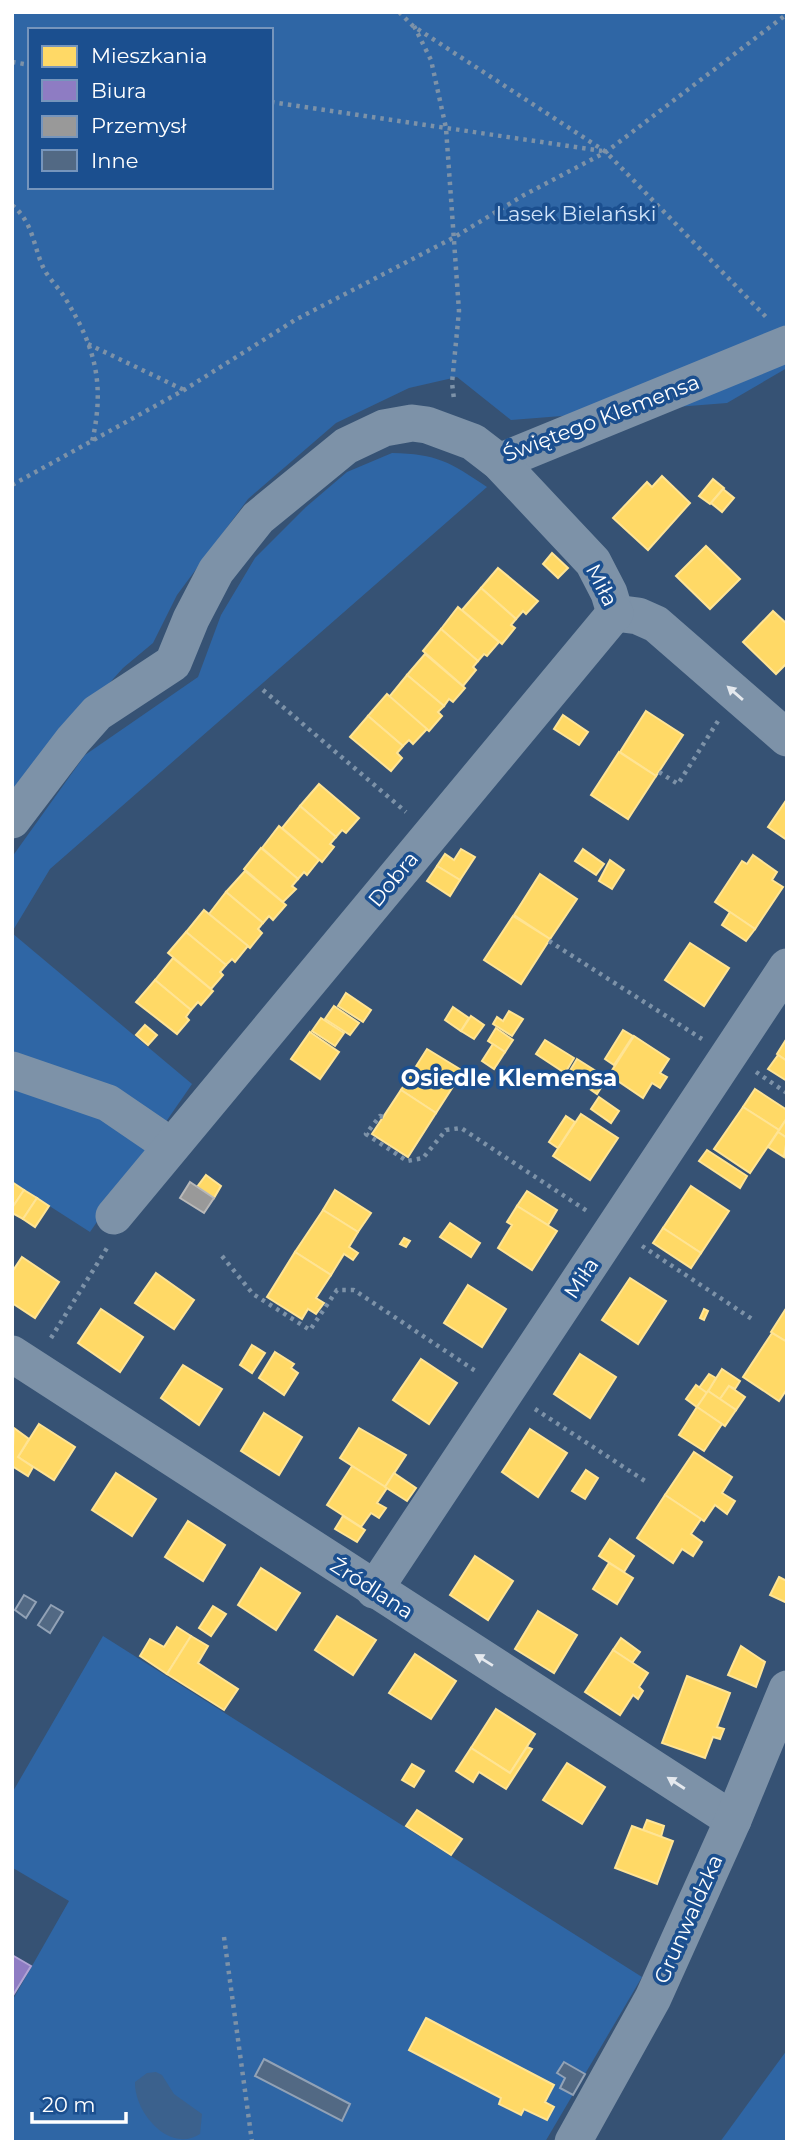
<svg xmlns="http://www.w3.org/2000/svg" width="799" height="2154" font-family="Montserrat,sans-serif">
	<rect width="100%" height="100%" fill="#365274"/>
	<g fill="#2f66a5" fill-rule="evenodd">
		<path d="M12 12H787V368L727 403 511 420 457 377 409 388 336 423 248 499 177 595 153 643 123 668 12 791ZM30 30H271V187H30Z"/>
		<path d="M392 453C437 454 450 462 487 487L50 869 12 932V857L85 755 198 677 221 615 255 558 306 507 347 472Z"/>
		<polygon points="12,933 192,1084 90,1232 12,1182"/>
		<polygon points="103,1636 642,1977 545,2142 12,2142 12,2001 69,1901 13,1868 12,1793"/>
		<polygon points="787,2050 787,2142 720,2142"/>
	</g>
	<path fill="#3b618d" d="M156 2072 162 2075 174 2094 202 2114 200 2134C169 2154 134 2112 135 2082L147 2073Z"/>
	<g fill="#ffd966" stroke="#ffe494" stroke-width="2">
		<polygon points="662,476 690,503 648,550 613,518 647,482 652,487"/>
		<polygon points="713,479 724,488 710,504 699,496"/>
		<polygon points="723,489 734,498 722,512 711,503"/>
		<polygon points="706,546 740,579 710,609 676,576"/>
		<polygon points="552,553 568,568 558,578 543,564"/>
		<polygon points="498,568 538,601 526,614 523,611 516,619 481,588"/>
		<polygon points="481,588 516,619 511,625 515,628 502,644 462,610"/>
		<polygon points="458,607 499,642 487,656 484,654 478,661 441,629"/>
		<polygon points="773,611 787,624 787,663 776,674 743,642"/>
		<polygon points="441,629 478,661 473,667 476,670 463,686 423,651"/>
		<polygon points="425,654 465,688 453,702 449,699 444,706 407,675"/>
		<polygon points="407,675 444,706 438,712 442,716 429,731 389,697"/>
		<polygon points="387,694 427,729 413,744 409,740 403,746 368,716"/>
		<polygon points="646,711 683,735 656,776 620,752"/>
		<polygon points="563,715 588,732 579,745 554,729"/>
		<polygon points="368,716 403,746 397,753 402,758 391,771 350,737"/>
		<polygon points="619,752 656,776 628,819 591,795"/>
		<polygon points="319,784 359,818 346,833 342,830 336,837 300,806"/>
		<polygon points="787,799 787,840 768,827"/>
		<polygon points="300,806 336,837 330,844 334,847 322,862 282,828"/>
		<polygon points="279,826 319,860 307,875 304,872 298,879 262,848"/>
		<polygon points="261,848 298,879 292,886 296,889 283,902 244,869"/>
		<polygon points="461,849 475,857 460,880 437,866 445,854 454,860"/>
		<polygon points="583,849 604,864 596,875 575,861"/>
		<polygon points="753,855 777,872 772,880 783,887 755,929 715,902 742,861 747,864"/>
		<polygon points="610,860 624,870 612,889 599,881"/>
		<polygon points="437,866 460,880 450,896 427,881"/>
		<polygon points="245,871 286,905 273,920 269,916 263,923 226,892"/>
		<polygon points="540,874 577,899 550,939 514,915"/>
		<polygon points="226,892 263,923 258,929 262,933 250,948 209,914"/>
		<polygon points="204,910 248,946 235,962 232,959 226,965 186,932"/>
		<polygon points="730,912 755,929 746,941 722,925"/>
		<polygon points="513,916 550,939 521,984 484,960"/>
		<polygon points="186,932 226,965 220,972 223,975 211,989 168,953"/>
		<polygon points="690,943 729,968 704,1006 665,980"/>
		<polygon points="173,958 213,991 201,1005 198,1002 191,1010 155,980"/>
		<polygon points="155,980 191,1010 186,1017 189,1020 177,1034 136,1002"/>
		<polygon points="346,993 371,1010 363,1022 338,1006"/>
		<polygon points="334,1006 359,1023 350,1035 325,1019"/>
		<polygon points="453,1007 469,1018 461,1031 445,1020"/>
		<polygon points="509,1011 523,1019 512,1036 493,1024 497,1017 503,1021"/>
		<polygon points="471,1016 484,1025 474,1039 461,1031"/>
		<polygon points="321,1018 344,1033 335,1046 312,1031"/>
		<polygon points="145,1025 157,1035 148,1045 136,1035"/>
		<polygon points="496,1028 513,1040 505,1052 488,1041"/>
		<polygon points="623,1030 633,1036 614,1065 605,1059"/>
		<polygon points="310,1032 339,1052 320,1079 291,1059"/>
		<polygon points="634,1036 669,1059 660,1073 667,1077 660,1088 652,1083 643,1098 609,1075"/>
		<polygon points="787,1038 787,1061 777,1054"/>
		<polygon points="545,1040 574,1058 565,1073 536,1054"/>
		<polygon points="493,1044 505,1052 494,1069 482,1061"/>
		<polygon points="427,1049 463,1071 436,1113 401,1090"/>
		<polygon points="778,1055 787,1061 787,1081 768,1069"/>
		<polygon points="577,1059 607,1078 597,1094 568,1074"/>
		<polygon points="755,1089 787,1110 787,1118 779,1130 743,1107"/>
		<polygon points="401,1090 436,1113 408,1157 372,1134"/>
		<polygon points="599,1097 619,1111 611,1123 591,1109"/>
		<polygon points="743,1107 779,1130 750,1173 714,1149"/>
		<polygon points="581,1114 618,1138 590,1180 553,1156"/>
		<polygon points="566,1116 575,1122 558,1148 549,1142"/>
		<polygon points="787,1118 787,1138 778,1132"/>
		<polygon points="778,1132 787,1138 784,1157 768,1147"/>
		<polygon points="707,1150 747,1176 740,1188 699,1161"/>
		<polygon points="206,1175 221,1186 214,1198 197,1187"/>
		<polygon points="12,1182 24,1190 12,1208"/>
		<polygon points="691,1186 729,1211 701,1253 663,1228"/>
		<polygon points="24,1190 37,1198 23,1219 12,1213 12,1208"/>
		<polygon points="335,1190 371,1213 358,1232 323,1210"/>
		<polygon points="527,1191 557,1210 548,1225 517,1206"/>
		<polygon points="37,1198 49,1206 35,1227 23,1219"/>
		<polygon points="517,1206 557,1231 532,1270 498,1248 512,1225 507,1222"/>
		<polygon points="323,1210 358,1232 349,1247 358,1253 353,1260 344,1254 331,1275 295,1252"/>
		<polygon points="450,1223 480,1243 471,1257 440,1237"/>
		<polygon points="663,1228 701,1253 691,1268 653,1243"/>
		<polygon points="404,1238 410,1241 406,1247 400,1244"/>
		<polygon points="295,1252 331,1275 316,1298 324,1303 316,1314 308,1309 302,1319 267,1297"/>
		<polygon points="22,1257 59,1282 35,1318 12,1303 12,1272"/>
		<polygon points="156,1273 194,1300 174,1329 135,1303"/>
		<polygon points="630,1278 666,1301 638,1344 602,1320"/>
		<polygon points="468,1285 506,1309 482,1347 444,1323"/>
		<polygon points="787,1307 787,1342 771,1332"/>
		<polygon points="101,1309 143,1337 120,1372 78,1343"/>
		<polygon points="704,1309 708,1311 704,1320 700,1318"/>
		<polygon points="772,1333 787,1342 787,1389 779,1401 743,1377"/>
		<polygon points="252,1345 265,1353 252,1373 240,1365"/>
		<polygon points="275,1352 294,1364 291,1368 298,1373 284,1395 259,1378"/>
		<polygon points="580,1354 616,1377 590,1418 554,1394"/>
		<polygon points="421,1359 457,1383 429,1424 393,1400"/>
		<polygon points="183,1365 222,1389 199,1425 161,1398"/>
		<polygon points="722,1369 740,1381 735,1389 729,1386 720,1399 708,1391"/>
		<polygon points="709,1374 716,1378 707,1393 699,1388"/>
		<polygon points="696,1385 707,1393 697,1407 686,1399"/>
		<polygon points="729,1386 745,1397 736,1410 720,1399"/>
		<polygon points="708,1391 736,1410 725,1426 697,1407"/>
		<polygon points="697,1407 722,1424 704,1451 679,1435"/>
		<polygon points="264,1413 302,1437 279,1475 241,1451"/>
		<polygon points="39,1424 75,1447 54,1480 18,1457"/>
		<polygon points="14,1428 29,1439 18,1457 33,1467 28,1476 12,1466"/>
		<polygon points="359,1428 406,1455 385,1487 340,1458"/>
		<polygon points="530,1429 567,1453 538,1497 502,1472"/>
		<polygon points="694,1452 732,1477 722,1493 735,1501 727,1514 715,1505 704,1521 665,1495"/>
		<polygon points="352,1466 387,1488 377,1503 386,1508 379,1518 371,1513 361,1527 327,1505"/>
		<polygon points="586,1470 598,1478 585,1499 572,1491"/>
		<polygon points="116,1473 156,1499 132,1536 92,1510"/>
		<polygon points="394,1473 416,1488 407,1501 385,1487"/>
		<polygon points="665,1495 701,1519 691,1534 702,1542 693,1556 682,1549 673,1563 637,1538"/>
		<polygon points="343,1516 365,1530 357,1542 335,1529"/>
		<polygon points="188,1521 225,1545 203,1581 165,1557"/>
		<polygon points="610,1539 634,1556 624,1572 599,1556"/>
		<polygon points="475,1556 513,1581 488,1620 450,1595"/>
		<polygon points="609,1563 633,1578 617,1604 593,1589"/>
		<polygon points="261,1568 300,1593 276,1630 238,1605"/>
		<polygon points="779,1577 787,1581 787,1603 770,1595"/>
		<polygon points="213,1606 226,1614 211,1636 199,1628"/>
		<polygon points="538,1611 577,1635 554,1673 515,1649"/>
		<polygon points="337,1616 376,1640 353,1675 315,1650"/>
		<polygon points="177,1627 191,1636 167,1674 140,1656 150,1639 164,1647"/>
		<polygon points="191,1636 208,1646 198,1663 238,1689 224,1710 167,1674"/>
		<polygon points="621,1638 640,1652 632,1663 613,1650"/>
		<polygon points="741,1646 765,1662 756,1687 728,1675"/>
		<polygon points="613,1650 648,1673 639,1687 643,1691 638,1699 633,1695 620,1715 585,1692"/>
		<polygon points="415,1654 456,1681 431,1719 389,1693"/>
		<polygon points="687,1676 730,1693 717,1727 724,1729 720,1739 713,1737 705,1758 662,1743"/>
		<polygon points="496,1709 535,1734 510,1773 471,1748"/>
		<polygon points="527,1747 532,1749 506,1789 479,1772 473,1782 456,1771 471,1748 510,1773"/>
		<polygon points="567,1763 605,1787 582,1824 543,1800"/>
		<polygon points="412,1764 424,1771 414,1787 402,1780"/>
		<polygon points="417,1810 462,1839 451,1855 406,1826"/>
		<polygon points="647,1820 664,1826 661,1837 643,1830"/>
		<polygon points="632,1826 673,1841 657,1884 615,1868"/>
		<polygon points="426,2018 554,2085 545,2102 554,2107 547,2120 524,2109 521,2115 499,2104 501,2098 409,2050"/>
	</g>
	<polygon fill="#8e7cc3" stroke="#b0a3d5" stroke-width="2" points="12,1955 31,1966 12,1997"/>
	<polygon fill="#999" stroke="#b8b8b8" stroke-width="2" points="190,1182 214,1198 204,1213 180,1198"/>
	<g fill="#526984" stroke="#92a2b6" stroke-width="2">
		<polygon points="24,1595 36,1602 26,1618 15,1610"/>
		<polygon points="51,1605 63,1612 50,1633 38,1625"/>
		<polygon points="264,2059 350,2104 342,2121 255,2076"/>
		<polygon points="564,2062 585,2074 573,2095 560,2088 565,2078 557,2073"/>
	</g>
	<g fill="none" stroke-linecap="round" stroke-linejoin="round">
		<g stroke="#7d92a8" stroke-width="4.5" stroke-dasharray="3.5 5" stroke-linecap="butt">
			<polyline points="399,12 413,26 606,152 767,318"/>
			<polyline points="414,26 431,60 446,128 459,311 452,383 454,399"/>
			<polyline points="12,62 30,65"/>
			<polyline points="271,102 602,151"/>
			<path d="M12 205C33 222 33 245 43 267 48 278 59 288 65 298 96 348 105 385 92 442"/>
			<polyline points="88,344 184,390"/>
			<polyline points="12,485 184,390 295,320 453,238 524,195 606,152 787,14"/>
			<polyline points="263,690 406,812"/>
			<polyline points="659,772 678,784 718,721"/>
			<polyline points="549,941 702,1039"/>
			<polyline points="756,1072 787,1093"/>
			<polyline points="383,1117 380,1116 366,1134 407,1161 423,1158 446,1130 461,1128 587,1211"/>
			<polyline points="642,1246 752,1319"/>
			<polyline points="222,1256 253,1294 310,1330 337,1290 354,1290 477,1372"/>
			<polyline points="51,1338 107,1248"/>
			<polyline points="535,1409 645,1481"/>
			<polyline points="224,1937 252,2142"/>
		</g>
		<g stroke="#7d92a8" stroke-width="37">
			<polyline points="499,462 787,344"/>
			<polyline points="615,613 638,616 656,624 787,738"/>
			<polyline points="12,820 73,740 97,713 173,663 191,619 216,571 258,518 346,446 384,428 412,423 427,425 473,442 499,462 593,562 609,593 615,613"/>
			<polyline points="12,1070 108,1103 171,1146"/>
			<polyline points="114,1216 615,613"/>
			<polyline points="12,1354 733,1820"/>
			<polyline points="374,1590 787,967"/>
			<polyline points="573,2142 653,1998 733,1820 787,1689"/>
		</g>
	</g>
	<defs><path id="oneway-solid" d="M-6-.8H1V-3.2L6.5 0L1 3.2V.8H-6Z" transform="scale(1.75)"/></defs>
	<g fill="#e5e9ee">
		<use href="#oneway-solid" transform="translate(735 693) rotate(-139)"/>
		<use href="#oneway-solid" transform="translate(484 1660) rotate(-148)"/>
		<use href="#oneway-solid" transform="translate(676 1783) rotate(-147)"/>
	</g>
	<g text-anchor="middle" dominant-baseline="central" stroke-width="7" stroke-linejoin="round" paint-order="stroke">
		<g font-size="21" fill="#cfe3fa" stroke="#1b4f8f">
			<text x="576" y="213">Lasek Bielański</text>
		</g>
		<g font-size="21" fill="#fff" stroke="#1b4f8f">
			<text transform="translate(601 418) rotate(-21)">Świętego Klemensa</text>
			<text transform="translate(602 585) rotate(63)">Miła</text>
			<text transform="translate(393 879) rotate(-50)">Dobra</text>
			<text transform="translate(581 1278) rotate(-56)">Miła</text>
			<text transform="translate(372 1588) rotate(33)">Źródlana</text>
			<text transform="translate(688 1919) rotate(-66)">Grunwaldzka</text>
		</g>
		<g font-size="23" font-weight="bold" fill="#fff" stroke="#1b4f8f">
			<text x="509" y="1078">Osiedle Klemensa</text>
		</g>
	</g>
	<rect width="799" height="2154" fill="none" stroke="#ffffff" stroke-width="28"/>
	<rect x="28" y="28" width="245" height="161" fill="#1b4f8f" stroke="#7695bc" stroke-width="2"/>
	<rect x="42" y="46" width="35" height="21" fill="#ffd966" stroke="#7695bc" stroke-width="2"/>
	<text x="91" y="63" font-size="21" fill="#ffffff">Mieszkania</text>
	<rect x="42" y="80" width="35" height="21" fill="#8e7cc3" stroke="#7695bc" stroke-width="2"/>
	<text x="91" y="98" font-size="21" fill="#ffffff">Biura</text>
	<rect x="42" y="116" width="35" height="21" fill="#999999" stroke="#7695bc" stroke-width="2"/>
	<text x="91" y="133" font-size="21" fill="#ffffff">Przemysł</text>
	<rect x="42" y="150" width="35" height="21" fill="#526984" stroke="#7695bc" stroke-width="2"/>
	<text x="91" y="168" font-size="21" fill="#ffffff">Inne</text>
	<path d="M32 2112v10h94v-10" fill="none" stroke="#ffffff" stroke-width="3.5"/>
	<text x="42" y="2112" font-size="21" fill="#ffffff" stroke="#1b4f8f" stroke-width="5" paint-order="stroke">20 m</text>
</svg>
